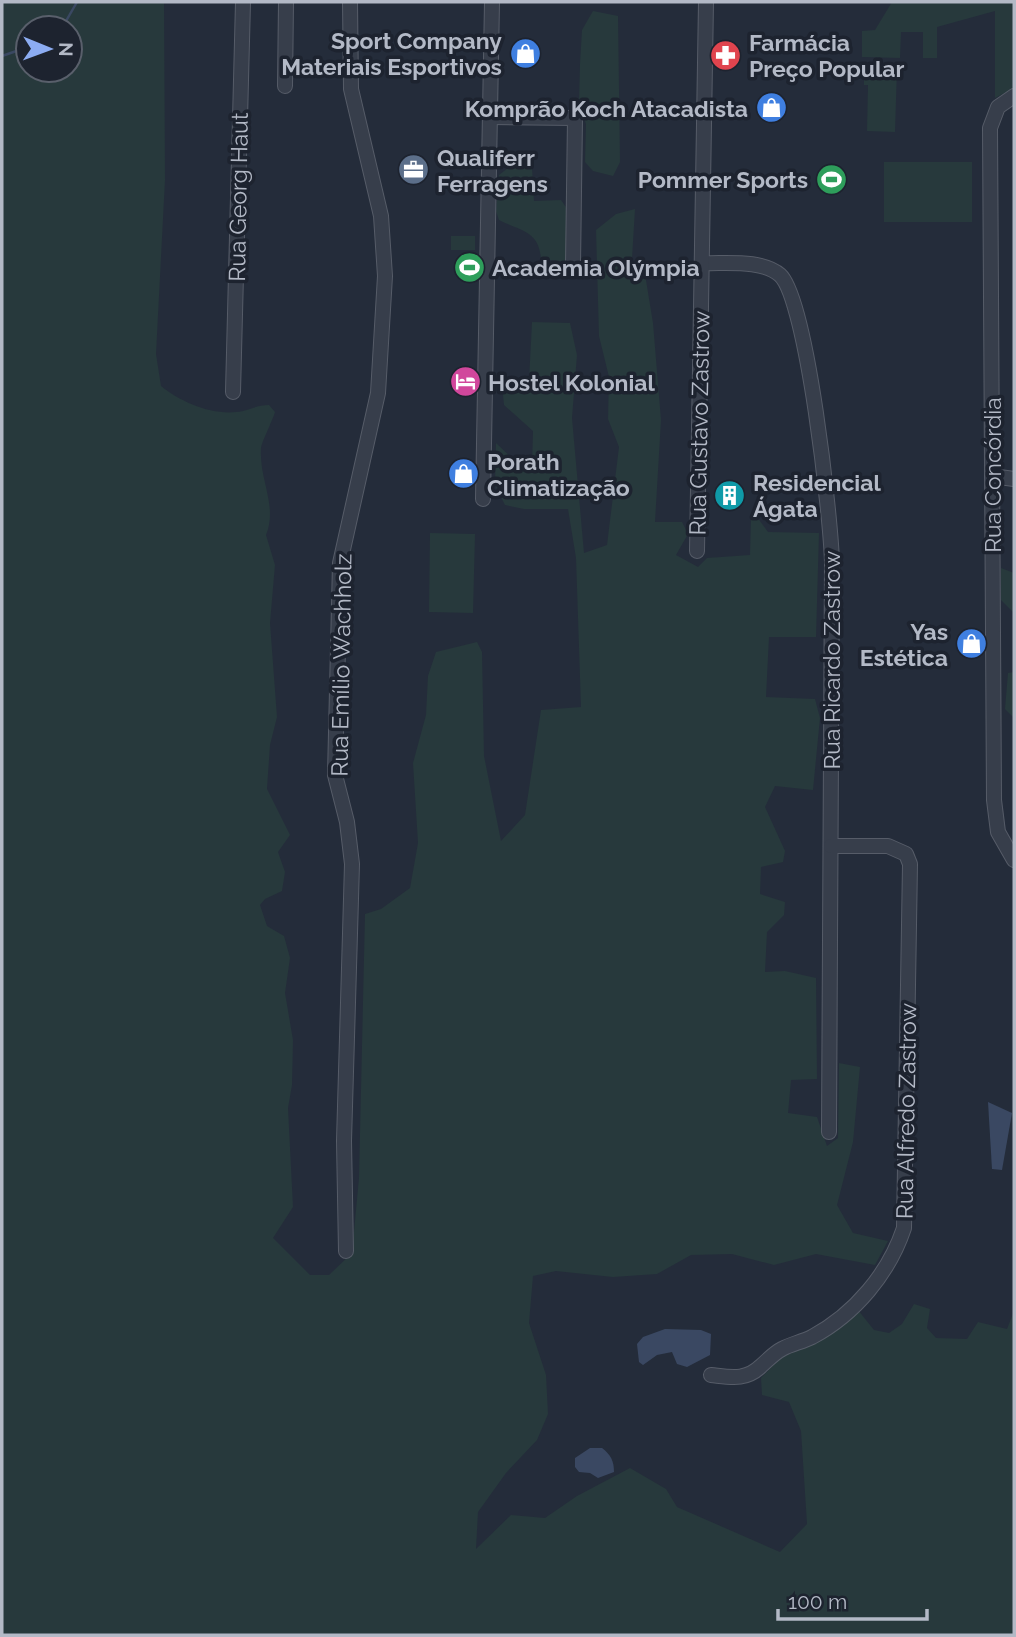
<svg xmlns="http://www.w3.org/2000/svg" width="1016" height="1637" font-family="Raleway,sans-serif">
	<rect width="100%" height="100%" fill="#242c3a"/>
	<g fill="#27393c" fill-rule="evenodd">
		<path d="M2 2H164L165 180 156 354 161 386C182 403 215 417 243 411 253 408 259 405 269 405L275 412C272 422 262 441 261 448 259 481 278 505 266 535L275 565 270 623 277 717 270 745 267 789 290 835 278 852 285 872 282 891 265 899 260 905 267 926 284 936 290 958 285 993 293 1040 292 1085 288 1108 293 1207 273 1238 310 1275H329L352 1253 359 1178 365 914 381 909 410 888 418 843 413 763 426 715 428 676 436 652 477 642 482 652 484 756 501 841 525 815 541 710 581 707 576 558 568 509H524L505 505 495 485 496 443 514 460 518 469 525 471 532 466 533 431 504 405 502 385 529 381 532 322 570 323 577 355 572 418 584 553 607 545 619 447 608 419 609 377 599 336 596 230 616 214 635 209 632 259 645 274 653 323 661 420 655 522H682L688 534 676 555 698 567 707 558 750 555 751 518 757 517 768 532 819 533 816 637H769L766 697 815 699 820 718 813 790 775 786 765 807 785 851 783 862 761 867 760 894 785 902 784 915 767 932 765 972 785 971 816 978 817 1079 791 1080 788 1113 817 1117 827 1146 838 1138 839 1063 860 1067 853 1142 837 1205 853 1233 888 1241 875 1265 816 1254 774 1265 732 1254 691 1255 657 1274 613 1277 556 1271 533 1276 529 1323 546 1375 548 1414 537 1440 506 1473 478 1512 476 1549 511 1515 545 1518 577 1496 630 1468 666 1489 677 1507 780 1552 807 1524 801 1431 789 1402 762 1395 761 1378 783 1355 858 1310 874 1330 889 1333 902 1324 914 1304 930 1309 927 1328 936 1338 967 1339 978 1322 1007 1329 1014 1311V1635H2ZM28 28H70V70H28Z"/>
		<polygon points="892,2 1013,2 1014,88 995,98 995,11 937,27 937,58 923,58 923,32 901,32 900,58 862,57 862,31 875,30"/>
		<polygon points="593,11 618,16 620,162 613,176 593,171 585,162 586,124 579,102 580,64 582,30"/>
		<polygon points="864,67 897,68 895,132 867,131 868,85 864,85"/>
		<rect x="884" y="162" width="88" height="60"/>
		<path d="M508 168H532L534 201 561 200 568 210V262L541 259C539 230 520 231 499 220L496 211 499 175Z"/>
		<rect x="451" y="236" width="24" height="14"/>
		<polygon points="430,533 475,534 473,613 429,612"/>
		<polygon points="1001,568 1014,573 1014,613 1001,600"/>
		<polygon points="1014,672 1014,718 1005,709 1008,673"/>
	</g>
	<g fill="#3a4862">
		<polygon points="988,1102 1012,1113 1002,1170 992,1169"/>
		<polygon points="665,1329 701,1330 711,1334 710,1355 687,1367 677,1364 672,1352 657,1355 643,1365 639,1362 637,1344 643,1337"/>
		<path d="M590 1448H602C611 1455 614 1461 614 1472L598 1478 590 1473 579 1472 575 1467V1458Z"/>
	</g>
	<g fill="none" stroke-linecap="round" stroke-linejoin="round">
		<g stroke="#3a4862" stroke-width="2.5">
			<polyline points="62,28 77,2"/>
			<polyline points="2,56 28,47"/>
		</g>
		<defs>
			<g id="minor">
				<polyline points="285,86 286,2"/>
				<polyline points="1014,96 998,107 990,128 994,800 998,832 1014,860"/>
				<polyline points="490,117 575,118 573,265"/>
				<path d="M702 263C725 264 762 259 780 275 807 299 831 519 832 563L829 1132"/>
				<polyline points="233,392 243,2"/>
				<polyline points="992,476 1014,479"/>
				<polyline points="483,499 492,2"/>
				<polyline points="697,551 706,2"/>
				<polyline points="346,1251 344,1141 352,864 347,822 335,775 340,563 378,393 385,276 381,216 351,89 350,2"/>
				<path d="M711 1375C730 1377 746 1381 761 1366 768 1360 774 1353 782 1349 791 1344 802 1342 812 1337 855 1314 889 1273 904 1228L910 864 906 854 888 846H831"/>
			</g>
		</defs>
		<use href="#minor" stroke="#565c68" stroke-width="16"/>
		<use href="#minor" stroke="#373e4b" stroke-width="14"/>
	</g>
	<defs>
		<symbol id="shop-disc" viewBox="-11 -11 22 22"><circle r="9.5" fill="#3f7fe0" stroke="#1d232f"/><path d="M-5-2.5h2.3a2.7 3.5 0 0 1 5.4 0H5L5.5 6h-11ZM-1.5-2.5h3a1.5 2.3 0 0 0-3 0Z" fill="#fff"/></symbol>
		<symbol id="pharmacy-disc" viewBox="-11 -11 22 22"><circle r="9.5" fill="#e0444e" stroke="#1d232f"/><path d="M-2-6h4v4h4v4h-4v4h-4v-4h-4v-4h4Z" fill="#fff"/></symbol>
		<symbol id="office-disc" viewBox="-11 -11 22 22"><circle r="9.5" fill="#5c6f8a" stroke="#1d232f"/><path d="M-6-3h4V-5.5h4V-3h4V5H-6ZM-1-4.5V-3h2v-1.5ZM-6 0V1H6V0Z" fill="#fff"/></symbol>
		<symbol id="stadium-disc" viewBox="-11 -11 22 22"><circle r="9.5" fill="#2e9e5b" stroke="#1d232f"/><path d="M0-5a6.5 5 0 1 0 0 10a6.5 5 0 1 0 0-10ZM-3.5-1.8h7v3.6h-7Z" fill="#fff"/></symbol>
		<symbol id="hotel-disc" viewBox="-11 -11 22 22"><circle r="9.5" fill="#d1479c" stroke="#1d232f"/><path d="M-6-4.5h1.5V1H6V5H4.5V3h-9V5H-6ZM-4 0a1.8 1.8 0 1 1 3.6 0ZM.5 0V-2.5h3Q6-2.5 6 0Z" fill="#fff"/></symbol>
		<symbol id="building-disc" viewBox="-11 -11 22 22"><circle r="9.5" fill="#0f9aa8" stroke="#1d232f"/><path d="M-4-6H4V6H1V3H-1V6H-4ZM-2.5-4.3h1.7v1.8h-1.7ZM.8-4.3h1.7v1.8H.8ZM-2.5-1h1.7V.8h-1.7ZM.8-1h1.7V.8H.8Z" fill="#fff"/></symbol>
	</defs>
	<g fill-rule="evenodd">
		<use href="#shop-disc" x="508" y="36" width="35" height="35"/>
		<use href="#pharmacy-disc" x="708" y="38" width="35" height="35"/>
		<use href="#shop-disc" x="754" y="90" width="35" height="35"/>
		<use href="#office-disc" x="396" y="152" width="35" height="35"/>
		<use href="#stadium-disc" x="814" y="162" width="35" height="35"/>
		<use href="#stadium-disc" x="452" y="250" width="35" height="35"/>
		<use href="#hotel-disc" x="448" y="364" width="35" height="35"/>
		<use href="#shop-disc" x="446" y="456" width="35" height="35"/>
		<use href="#building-disc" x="712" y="478" width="35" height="35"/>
		<use href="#shop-disc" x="954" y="626" width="35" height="35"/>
	</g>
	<g text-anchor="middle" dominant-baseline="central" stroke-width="7" stroke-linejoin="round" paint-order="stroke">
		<g font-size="23" font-weight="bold" fill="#b3b9c6" stroke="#1d232f" text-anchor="start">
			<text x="502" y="40" text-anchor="end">Sport Company<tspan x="502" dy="26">Materiais Esportivos</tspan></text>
			<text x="749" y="42">Farmácia<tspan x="749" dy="26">Preço Popular</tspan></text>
			<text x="748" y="108" text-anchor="end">Komprão Koch Atacadista</text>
			<text x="437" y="157">Qualiferr<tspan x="437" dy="26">Ferragens</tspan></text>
			<text x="808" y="179" text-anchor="end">Pommer Sports</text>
			<text x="492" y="267">Academia Olýmpia</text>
			<text x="488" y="382">Hostel Kolonial</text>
			<text x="487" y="461">Porath<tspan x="487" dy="26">Climatização</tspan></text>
			<text x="753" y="482">Residencial<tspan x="753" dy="26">Ágata</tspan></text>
			<text x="948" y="631" text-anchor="end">Yas<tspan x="948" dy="26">Estética</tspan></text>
		</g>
		<g font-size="23" fill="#b3b9c6" stroke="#1d232f">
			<text transform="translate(238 197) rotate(-89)">Rua Georg Haut</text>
			<text transform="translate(699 423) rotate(-89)">Rua Gustavo Zastrow</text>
			<text transform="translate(992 475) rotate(-90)">Rua Concórdia</text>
			<text transform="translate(831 660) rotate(-90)">Rua Ricardo Zastrow</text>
			<text transform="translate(341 665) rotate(-89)">Rua Emílio Wachholz</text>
			<text transform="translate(906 1111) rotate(-89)">Rua Alfredo Zastrow</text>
		</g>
	</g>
	<rect width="1016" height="1637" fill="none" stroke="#b3b9c6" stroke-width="7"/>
	<g transform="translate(49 49) rotate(91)"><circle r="33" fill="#1d232f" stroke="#595f6b" stroke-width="2"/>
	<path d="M0-5L12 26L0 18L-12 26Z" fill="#8cacf2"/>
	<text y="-10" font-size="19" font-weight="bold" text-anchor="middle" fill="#b3b9c6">N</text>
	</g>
	<path d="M778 1609v10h149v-10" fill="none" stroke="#b3b9c6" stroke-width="3.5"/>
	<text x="788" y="1609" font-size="21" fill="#b3b9c6" stroke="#1d232f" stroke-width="5" paint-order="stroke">100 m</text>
</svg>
